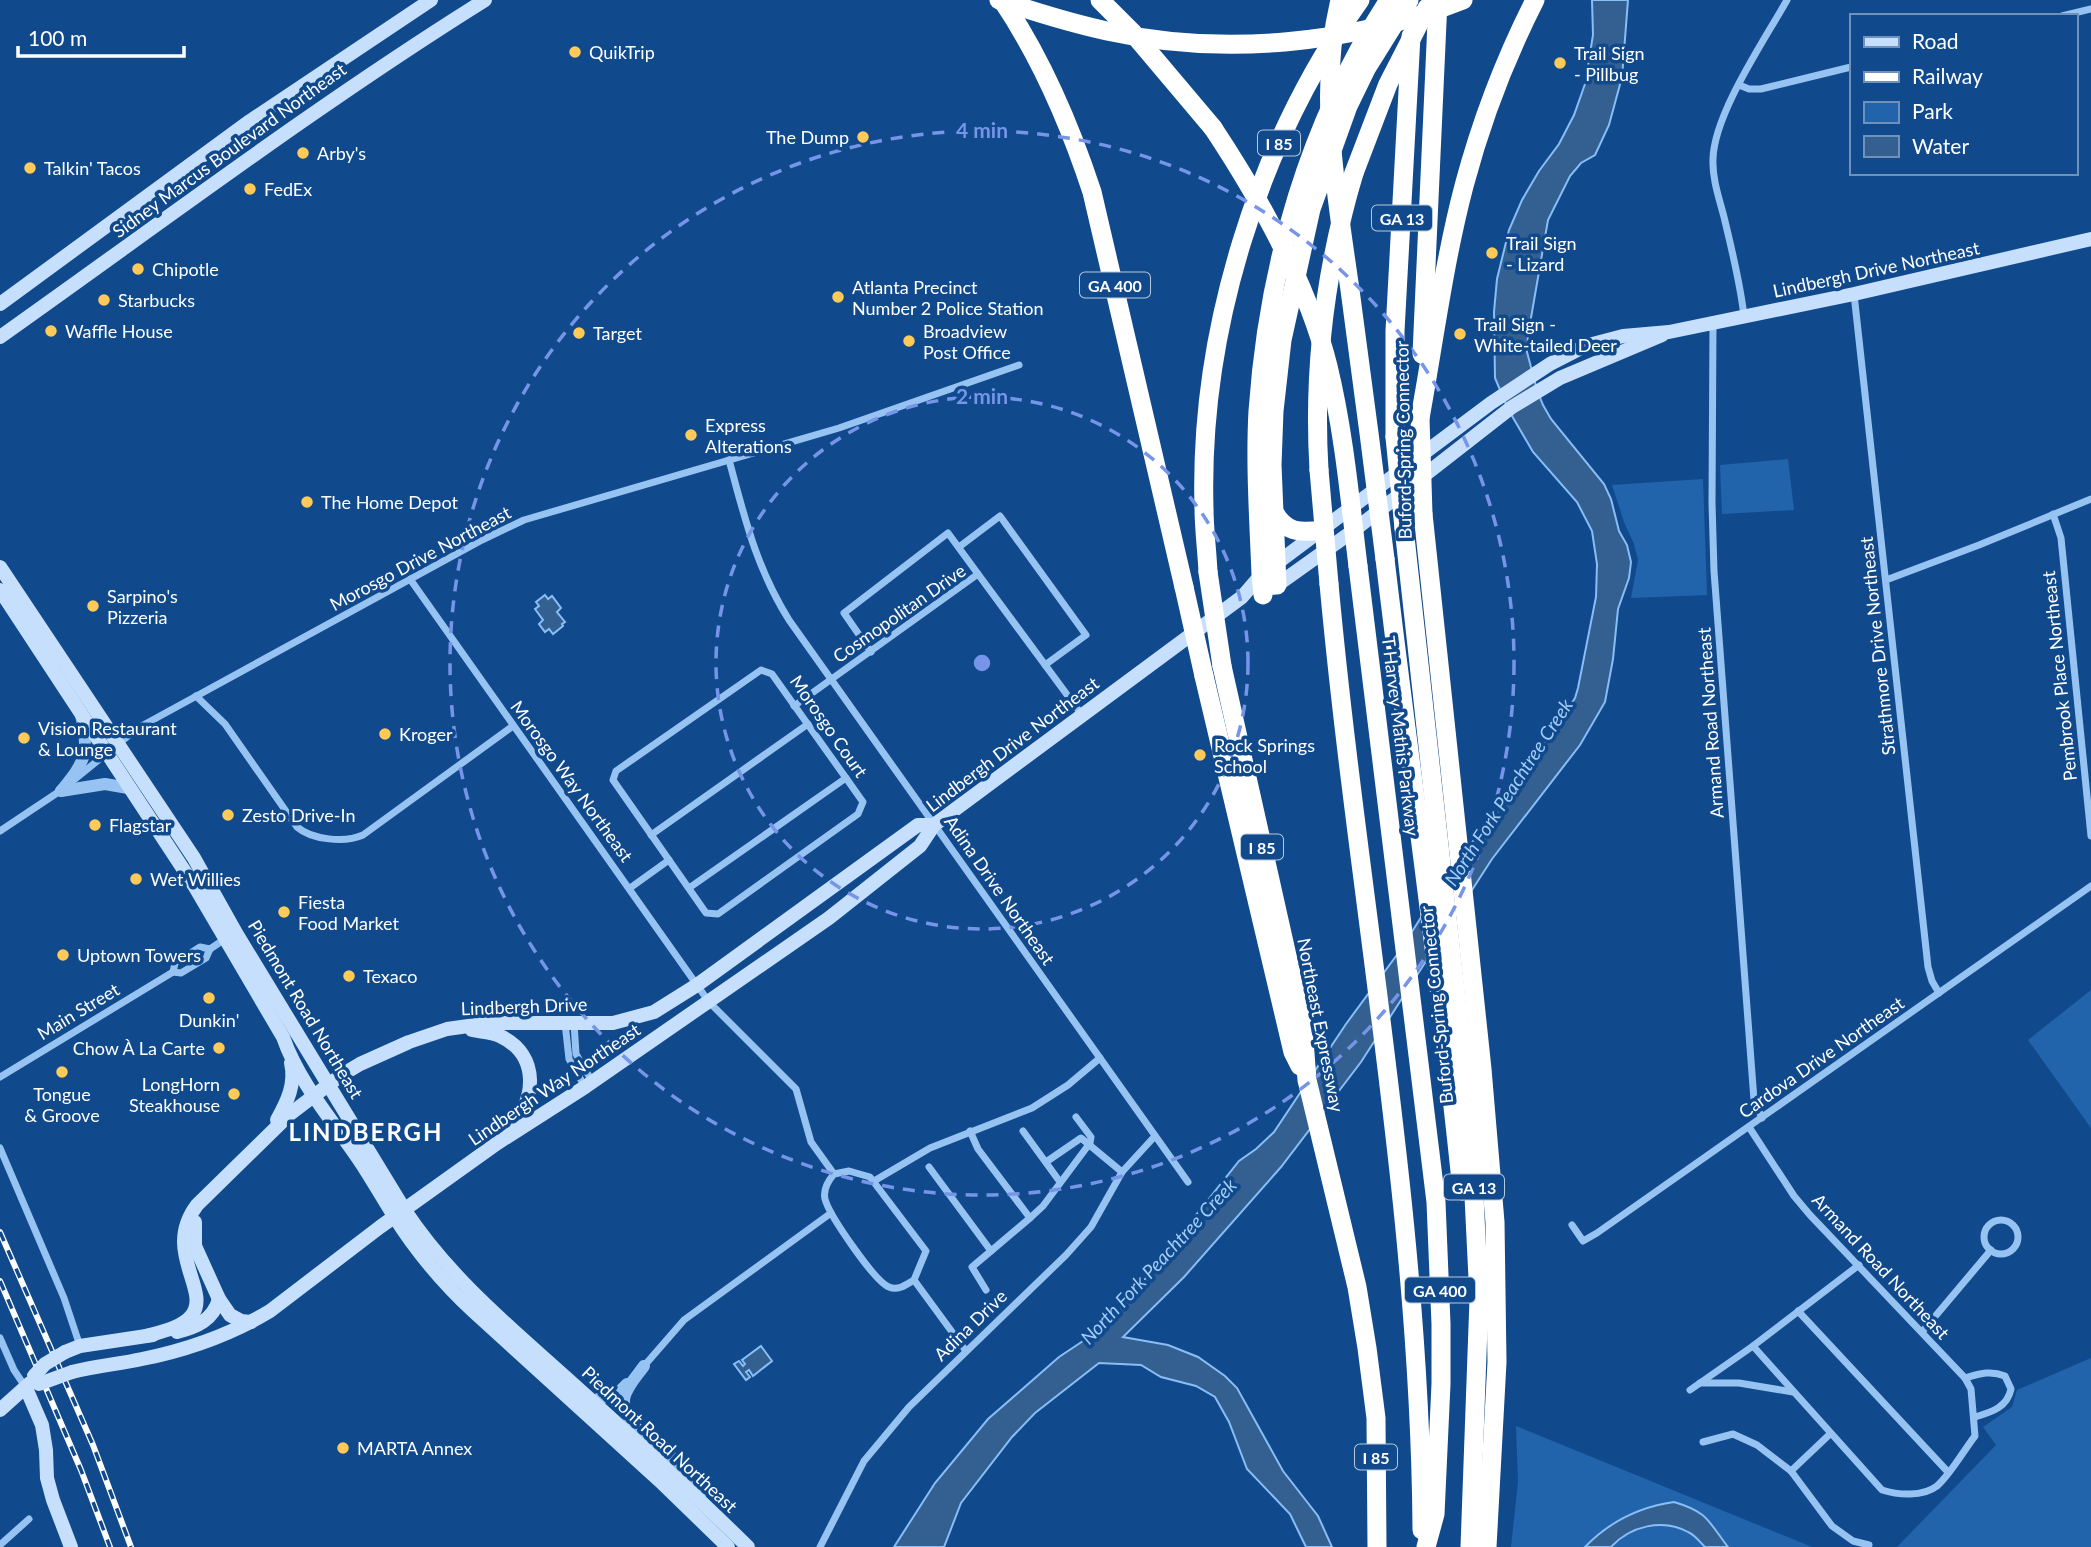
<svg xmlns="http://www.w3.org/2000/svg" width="2091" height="1547" font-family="Lato,sans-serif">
	<rect width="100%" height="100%" fill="#104a8c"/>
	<g fill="#2164ab">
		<polygon points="1788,459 1794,510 1722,514 1720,465"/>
		<polygon points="1703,479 1707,595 1631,598 1638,560 1634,544 1624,522 1612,485"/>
		<polygon points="2091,990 2091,1128 2028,1040"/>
		<polygon points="2091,1358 2091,1547 1897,1547 1996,1445 1983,1427 2012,1407 2017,1390"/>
		<polygon points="1516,1426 1812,1547 1511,1547 1518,1482"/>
	</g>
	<g fill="#345f91" stroke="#88bef6" stroke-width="2">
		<polygon points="1592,0 1628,0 1622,77 1609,125 1595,155 1581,163 1570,176 1548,220 1528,335 1527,352 1537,390 1543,405 1551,419 1604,484 1611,499 1619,531 1627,545 1631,562 1629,578 1618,609 1613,659 1605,702 1580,745 1492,859 1361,1062 1281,1167 1184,1277 1123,1337 1168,1345 1198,1357 1225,1376 1237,1388 1283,1471 1318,1516 1332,1547 1306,1547 1290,1514 1247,1469 1229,1422 1215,1397 1196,1386 1161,1377 1141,1365 1099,1363 1035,1413 1012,1437 961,1503 944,1547 894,1547 935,1483 988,1419 1059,1357 1110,1323 1239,1161 1256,1149 1274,1132 1346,1024 1399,952 1455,864 1484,827 1500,798 1548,739 1575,698 1578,688 1596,597 1597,564 1592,531 1577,502 1533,452 1508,409 1495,378 1494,312 1497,279 1509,230 1522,200 1539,171 1559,144 1574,115 1585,84 1593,35"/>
		<polygon points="545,595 548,599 552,596 561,608 557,612 565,622 562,624 563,626 553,634 549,629 545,632 539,624 543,620 535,609 539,606 536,602"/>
		<polygon points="761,1346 772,1361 753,1376 749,1370 746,1372 750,1377 746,1380 734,1364 739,1361 743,1366 745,1364 742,1360"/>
		<path d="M1674 1502C1708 1512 1708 1521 1728 1547H1705C1700 1542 1695 1535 1688 1532 1663 1518 1630 1526 1611 1547H1585C1610 1521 1639 1507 1674 1502Z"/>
	</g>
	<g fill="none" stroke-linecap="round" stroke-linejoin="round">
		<g stroke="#97c3f2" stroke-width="7">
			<polyline points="2062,16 2091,9"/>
			<polyline points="1739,85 1749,89 1761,89 1851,67"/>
			<polyline points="1854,294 1928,967 1932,981 1939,993"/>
			<path d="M1744 316C1740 282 1732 250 1724 217 1719 198 1712 178 1713 159 1714 114 1764 41 1787 0"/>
			<polyline points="1713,323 1712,503 1714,571 1754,1100 1762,1118"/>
			<path d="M729 460C745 519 756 567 789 620L1188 1182"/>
			<polyline points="2053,514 2061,538 2091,836"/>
			<polyline points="959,547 1000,516 1086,635 1045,665"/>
			<polyline points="410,579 709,1002 796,1089 811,1142 834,1174"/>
			<polyline points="1886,580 1979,545 2091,499"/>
			<polyline points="871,652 844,613 948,533 978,574"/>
			<polygon points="761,670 772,674 863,802 858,814 718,914 706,913 613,780 616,771"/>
			<path d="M196 696 225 724 297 827C312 840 345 843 363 835L513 726"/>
			<polyline points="794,706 978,574 1082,715"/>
			<polyline points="75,779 138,728 482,540 524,520 839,428 1019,365"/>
			<polyline points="0,831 63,789"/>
			<polyline points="651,835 808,724"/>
			<polyline points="630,888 669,860"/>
			<polyline points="689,888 846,778"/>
			<polyline points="173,972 175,963 200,947 210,949"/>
			<polyline points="565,1023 569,1059 585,1087"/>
			<polyline points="574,1023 576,1054 592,1081"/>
			<polyline points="0,1077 173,972 181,973 206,958 210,949 225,939"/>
			<path d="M1749 1127 1794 1196 1810 1215 1965 1378 1971 1389 1975 1436C1964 1450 1950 1475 1937 1486 1923 1497 1898 1495 1882 1490L1753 1346"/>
			<polyline points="1023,1131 1060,1182"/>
			<polyline points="0,1148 64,1298 80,1346"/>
			<polyline points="1046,1162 1081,1138 1122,1172"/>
			<polyline points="929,1167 991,1251 1030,1218 978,1149 970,1131"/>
			<path d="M849 1171 870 1177 926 1251 914 1280C906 1285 898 1291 889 1287 875 1282 829 1215 825 1199 823 1190 828 1181 834 1174Z"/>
			<polyline points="874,1181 930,1148 1032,1108 1068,1085 1100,1058"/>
			<polyline points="1030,1218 1043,1206 1090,1143 1091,1137 1076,1117"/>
			<circle cx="2001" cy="1237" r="17"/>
			<polyline points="1572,1225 1583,1241 1597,1233 2091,886"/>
			<polyline points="914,1280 966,1351"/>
			<polyline points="986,1290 972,1267 991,1251"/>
			<polyline points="1798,1311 1948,1472"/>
			<polyline points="1922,1332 1991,1250"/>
			<polyline points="0,1338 14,1370 26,1388"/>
			<polyline points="644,1366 684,1320 831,1213"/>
			<path d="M1965 1378C1979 1374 1990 1370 2005 1376L2011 1389C2007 1408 1991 1412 1975 1417"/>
			<polyline points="1700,1383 1739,1383 1793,1392"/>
			<polyline points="1690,1390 1753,1346 1859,1265"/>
			<polyline points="1703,1442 1733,1434 1757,1445 1791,1471 1832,1526 1853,1541 1869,1545"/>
			<polyline points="1791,1471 1830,1434"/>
			<polyline points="0,1545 29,1519"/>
			<polyline points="820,1547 864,1461 909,1407 1066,1255 1091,1227 1122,1172 1155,1136"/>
		</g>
		<g stroke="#97c3f2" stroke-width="12">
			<path d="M61 791C85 762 90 753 81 715"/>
			<polyline points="61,791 105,784 128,788"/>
			<path d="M644 1366C637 1376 626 1387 624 1399 621 1426 667 1450 684 1468 691 1476 695 1488 700 1497"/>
			<polyline points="591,1401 617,1394 627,1384"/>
		</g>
		<g stroke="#c6dffc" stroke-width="14">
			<polyline points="0,304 250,121 431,0"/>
			<path d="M0 337C161 223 317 105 485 0"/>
			<path d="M0 567 194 858 236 933 404 1209C451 1280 511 1328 573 1384 632 1437 691 1491 748 1547"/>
			<polyline points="1273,588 1353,531 1512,407 1560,378 1662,335"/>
			<path d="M0 590 195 887 283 1037C299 1083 333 1121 360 1161 372 1179 382 1197 394 1216 416 1251 443 1283 473 1311L660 1481 728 1547"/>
			<path d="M472 1030C482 1032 491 1032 500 1036 541 1055 536 1102 509 1130"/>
			<path d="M277 1120C287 1102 296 1084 291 1063"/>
			<polyline points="195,1222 195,1246 219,1299 230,1315 241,1321 251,1322"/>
			<path d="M177 1332C197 1327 213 1320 219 1299"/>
			<path d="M146 1336C160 1332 182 1328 192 1315 211 1290 162 1251 197 1205L290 1114 340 1076 360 1064 409 1042 447 1029 490 1023H613L654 1012 697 985 918 825H934"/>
			<polyline points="65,1352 80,1346 153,1335"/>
			<path d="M72 1372C95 1366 119 1364 142 1359 187 1350 230 1335 270 1311L380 1227 496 1144 585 1087 829 918 920 846 934 825 1242 597 1261 575 1491 403 1550 364 1585 346 1623 336 1669 332 1854 294 2091 239"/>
			<polyline points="26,1388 42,1425 46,1450 47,1478 53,1500 71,1547"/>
			<polyline points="0,1410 30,1383"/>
		</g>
		<g stroke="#fff" stroke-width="19">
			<path d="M1002 0C1042 59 1070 125 1092 192L1184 587"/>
			<polyline points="1100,0 1132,32 1213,128"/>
			<polyline points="1422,354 1438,0"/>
			<path d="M1420 418C1434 341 1444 262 1464 186 1481 122 1505 59 1535 0"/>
			<polyline points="1395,437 1395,331 1411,36"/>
			<path d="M1319 470C1313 369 1325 270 1354 173"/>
			<path d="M1273 510C1285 533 1299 533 1323 530"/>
			<polyline points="1423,514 1482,1069 1495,1222 1497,1362 1487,1547"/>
			<polyline points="1404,528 1471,1135 1479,1299 1470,1547"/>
			<path d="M1385 559C1410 770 1441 980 1462 1191"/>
			<polyline points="1358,566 1436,1202 1441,1324 1441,1384 1435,1514 1426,1547"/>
			<path d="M1208 572C1207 550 1204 529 1204 508 1199 333 1258 142 1360 0"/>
			<path d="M1329 584C1358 900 1420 1212 1422 1530"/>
			<polyline points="1277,585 1272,465 1274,411 1282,340 1311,209 1348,106 1366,69 1409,0"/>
			<path d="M1263 595 1261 575C1259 521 1255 465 1258 411 1268 266 1309 122 1389 0"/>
			<polyline points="1222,666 1303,1027 1307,1080 1357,1287 1367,1348 1376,1418 1377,1547"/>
			<polyline points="1204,676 1293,1052 1300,1066"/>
		</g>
		<defs>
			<g id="rail">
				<polyline points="0,1232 93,1445 131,1547"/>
				<polyline points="0,1281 81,1470 110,1547"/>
			</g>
		</defs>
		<use href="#rail" stroke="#fff" stroke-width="6"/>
		<use href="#rail" stroke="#104a8c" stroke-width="3.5" stroke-dasharray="10" stroke-linecap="butt"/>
		<g stroke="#c6dffc" stroke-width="14">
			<polyline points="34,1376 45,1364 65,1352"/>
			<polyline points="39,1384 72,1372"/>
		</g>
		<g stroke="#fff" stroke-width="19">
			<path d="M999 0C1035 12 1070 23 1107 31 1224 57 1352 44 1463 0"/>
			<path d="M1340 0C1317 94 1337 196 1350 290 1362 380 1374 469 1385 559"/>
			<path d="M1213 128C1260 199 1307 283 1328 366 1344 432 1350 500 1358 566"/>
			<polyline points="1354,173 1388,84 1427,8"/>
			<polyline points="1420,418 1423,514"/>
			<polyline points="1395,437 1404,528"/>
			<polyline points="1319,470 1329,584"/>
			<polyline points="1208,572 1222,666"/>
			<polyline points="1184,587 1204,676"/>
		</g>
	</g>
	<g fill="none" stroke="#7795e8" stroke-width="3.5" stroke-dasharray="12 9">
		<circle cx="982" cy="663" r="266"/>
		<circle cx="982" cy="663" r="532"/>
	</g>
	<g fill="#ffca58" stroke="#104a8c" stroke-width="2.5">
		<circle cx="575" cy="52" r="7"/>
		<circle cx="1560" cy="63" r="7"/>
		<circle cx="863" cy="137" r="7"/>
		<circle cx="303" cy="153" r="7"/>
		<circle cx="30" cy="168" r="7"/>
		<circle cx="250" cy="189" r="7"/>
		<circle cx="1492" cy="253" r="7"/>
		<circle cx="138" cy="269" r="7"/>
		<circle cx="838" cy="297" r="7"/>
		<circle cx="104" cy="300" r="7"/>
		<circle cx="51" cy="331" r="7"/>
		<circle cx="579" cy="333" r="7"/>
		<circle cx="1460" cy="334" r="7"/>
		<circle cx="909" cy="341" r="7"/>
		<circle cx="691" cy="435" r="7"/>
		<circle cx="307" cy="502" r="7"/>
		<circle cx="93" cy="606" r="7"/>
		<circle cx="385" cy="734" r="7"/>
		<circle cx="24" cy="738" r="7"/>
		<circle cx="1200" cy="755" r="7"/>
		<circle cx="228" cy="815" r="7"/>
		<circle cx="95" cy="825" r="7"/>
		<circle cx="136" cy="879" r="7"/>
		<circle cx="284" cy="912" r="7"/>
		<circle cx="63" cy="955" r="7"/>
		<circle cx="349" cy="976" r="7"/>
		<circle cx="209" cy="998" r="7"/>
		<circle cx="219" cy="1048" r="7"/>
		<circle cx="62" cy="1072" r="7"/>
		<circle cx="234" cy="1094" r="7"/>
		<circle cx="343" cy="1448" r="7"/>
	</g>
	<g text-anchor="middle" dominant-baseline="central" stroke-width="7" stroke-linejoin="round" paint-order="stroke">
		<g fill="#104a8c" stroke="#b7c9dc" stroke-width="2">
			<rect x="1258" y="130.5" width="42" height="25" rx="5"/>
			<rect x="1372" y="205.5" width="60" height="25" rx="5"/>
			<rect x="1080" y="272.5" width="70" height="25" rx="5"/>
			<rect x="1241" y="834.5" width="42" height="25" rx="5"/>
			<rect x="1444" y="1174.5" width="60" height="25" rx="5"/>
			<rect x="1405" y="1277.5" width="70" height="25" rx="5"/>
			<rect x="1355" y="1444.5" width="42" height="25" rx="5"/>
		</g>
		<g font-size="16" font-weight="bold" fill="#fff">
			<text x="1279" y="143">I 85</text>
			<text x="1402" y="218">GA 13</text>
			<text x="1115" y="285">GA 400</text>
			<text x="1262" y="847">I 85</text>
			<text x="1474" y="1187">GA 13</text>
			<text x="1440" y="1290">GA 400</text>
			<text x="1376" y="1457">I 85</text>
		</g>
		<g font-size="18" fill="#fff" stroke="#104a8c" text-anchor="start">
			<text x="589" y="52">QuikTrip</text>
			<text x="1574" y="53">Trail Sign<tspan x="1574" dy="21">- Pillbug</tspan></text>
			<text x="849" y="137" text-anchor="end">The Dump</text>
			<text x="317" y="153">Arby's</text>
			<text x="44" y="168">Talkin' Tacos</text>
			<text x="264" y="189">FedEx</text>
			<text x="1506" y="243">Trail Sign<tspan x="1506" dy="21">- Lizard</tspan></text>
			<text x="152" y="269">Chipotle</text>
			<text x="852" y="287">Atlanta Precinct<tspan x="852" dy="21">Number 2 Police Station</tspan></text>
			<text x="118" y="300">Starbucks</text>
			<text x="1474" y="324">Trail Sign -<tspan x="1474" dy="21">White-tailed Deer</tspan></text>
			<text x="65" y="331">Waffle House</text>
			<text x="923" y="331">Broadview<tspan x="923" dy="21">Post Office</tspan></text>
			<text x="593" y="333">Target</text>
			<text x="705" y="425">Express<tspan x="705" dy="21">Alterations</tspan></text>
			<text x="321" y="502">The Home Depot</text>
			<text x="107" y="596">Sarpino's<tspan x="107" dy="21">Pizzeria</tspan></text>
			<text x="38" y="728">Vision Restaurant<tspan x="38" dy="21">&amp; Lounge</tspan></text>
			<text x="399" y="734">Kroger</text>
			<text x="1214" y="745">Rock Springs<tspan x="1214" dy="21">School</tspan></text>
			<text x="242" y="815">Zesto Drive-In</text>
			<text x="109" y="825">Flagstar</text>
			<text x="150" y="879">Wet Willies</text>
			<text x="298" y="902">Fiesta<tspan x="298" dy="21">Food Market</tspan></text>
			<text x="77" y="955">Uptown Towers</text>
			<text x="363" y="976">Texaco</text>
			<text x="209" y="1020" text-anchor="middle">Dunkin'</text>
			<text x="205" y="1048" text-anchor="end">Chow À La Carte</text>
			<text x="220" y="1084" text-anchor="end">LongHorn<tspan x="220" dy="21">Steakhouse</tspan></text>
			<text x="62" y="1094" text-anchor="middle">Tongue<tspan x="62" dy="21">&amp; Groove</tspan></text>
			<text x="357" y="1448">MARTA Annex</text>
		</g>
		<g font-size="18" fill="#fff" stroke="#104a8c">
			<text transform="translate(229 150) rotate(-36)">Sidney Marcus Boulevard Northeast</text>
			<text transform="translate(1876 269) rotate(-12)">Lindbergh Drive Northeast</text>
			<text transform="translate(1403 440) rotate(-91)">Buford-Spring Connector</text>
			<text transform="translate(420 558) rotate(-28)">Morosgo Drive Northeast</text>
			<text transform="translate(899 613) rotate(-35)">Cosmopolitan Drive</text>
			<text transform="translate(1877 646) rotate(-96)">Strathmore Drive Northeast</text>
			<text transform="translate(2059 676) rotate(-96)">Pembrook Place Northeast</text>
			<text transform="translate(1710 723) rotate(-94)">Armand Road Northeast</text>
			<text transform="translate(829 726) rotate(55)">Morosgo Court</text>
			<text transform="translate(1401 736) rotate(83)">T Harvey Mathis Parkway</text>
			<text transform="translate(1012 744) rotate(-37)">Lindbergh Drive Northeast</text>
			<text transform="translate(572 781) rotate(54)">Morosgo Way Northeast</text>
			<text transform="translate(1000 890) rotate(55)">Adina Drive Northeast</text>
			<text transform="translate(1436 1005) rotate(-96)">Buford-Spring Connector</text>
			<text transform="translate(524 1006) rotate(-2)">Lindbergh Drive</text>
			<text transform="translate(306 1009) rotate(59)">Piedmont Road Northeast</text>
			<text transform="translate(78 1011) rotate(-31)">Main Street</text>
			<text transform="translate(1321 1025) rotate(79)">Northeast Expressway</text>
			<text transform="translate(1821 1057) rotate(-35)">Cardova Drive Northeast</text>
			<text transform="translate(554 1084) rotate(-34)">Lindbergh Way Northeast</text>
			<text transform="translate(1881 1266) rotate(47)">Armand Road Northeast</text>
			<text transform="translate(970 1325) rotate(-44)">Adina Drive</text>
			<text transform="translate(660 1439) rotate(43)">Piedmont Road Northeast</text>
		</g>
		<g font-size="19" font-style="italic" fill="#a2cdf9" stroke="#104a8c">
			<text transform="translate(1508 792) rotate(-57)">North Fork Peachtree Creek</text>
			<text transform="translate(1158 1261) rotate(-47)">North Fork Peachtree Creek</text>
		</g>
		<g font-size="24" font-weight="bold" letter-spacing="2" fill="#fff" stroke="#104a8c">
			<text x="366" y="1131">LINDBERGH</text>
		</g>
	</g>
	<circle cx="982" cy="663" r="10" fill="#7795e8" stroke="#104a8c" stroke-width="3.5"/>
	<g font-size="21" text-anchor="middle" font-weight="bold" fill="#7795e8" stroke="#104a8c" stroke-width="7" stroke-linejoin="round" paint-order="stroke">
		<text x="982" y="138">4 min</text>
		<text x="982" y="404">2 min</text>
	</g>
	<rect x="1850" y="14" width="228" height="161" fill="#104a8c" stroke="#7092ba" stroke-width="2"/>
	<rect x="1864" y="37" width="35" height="10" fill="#c6dffc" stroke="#7092ba" stroke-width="2"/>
	<text x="1912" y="49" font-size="21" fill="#ffffff">Road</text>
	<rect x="1864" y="72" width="35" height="10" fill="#ffffff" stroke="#7092ba" stroke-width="2"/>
	<text x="1912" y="84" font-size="21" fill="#ffffff">Railway</text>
	<rect x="1864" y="102" width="35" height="21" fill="#2164ab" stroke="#7092ba" stroke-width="2"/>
	<text x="1912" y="119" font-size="21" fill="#ffffff">Park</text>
	<rect x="1864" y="136" width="35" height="21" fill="#345f91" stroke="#7092ba" stroke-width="2"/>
	<text x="1912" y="154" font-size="21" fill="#ffffff">Water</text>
	<path d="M18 46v10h166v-10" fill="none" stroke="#ffffff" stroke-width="3.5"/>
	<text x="28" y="46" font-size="21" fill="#ffffff" stroke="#104a8c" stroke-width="5" paint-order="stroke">100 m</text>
</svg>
